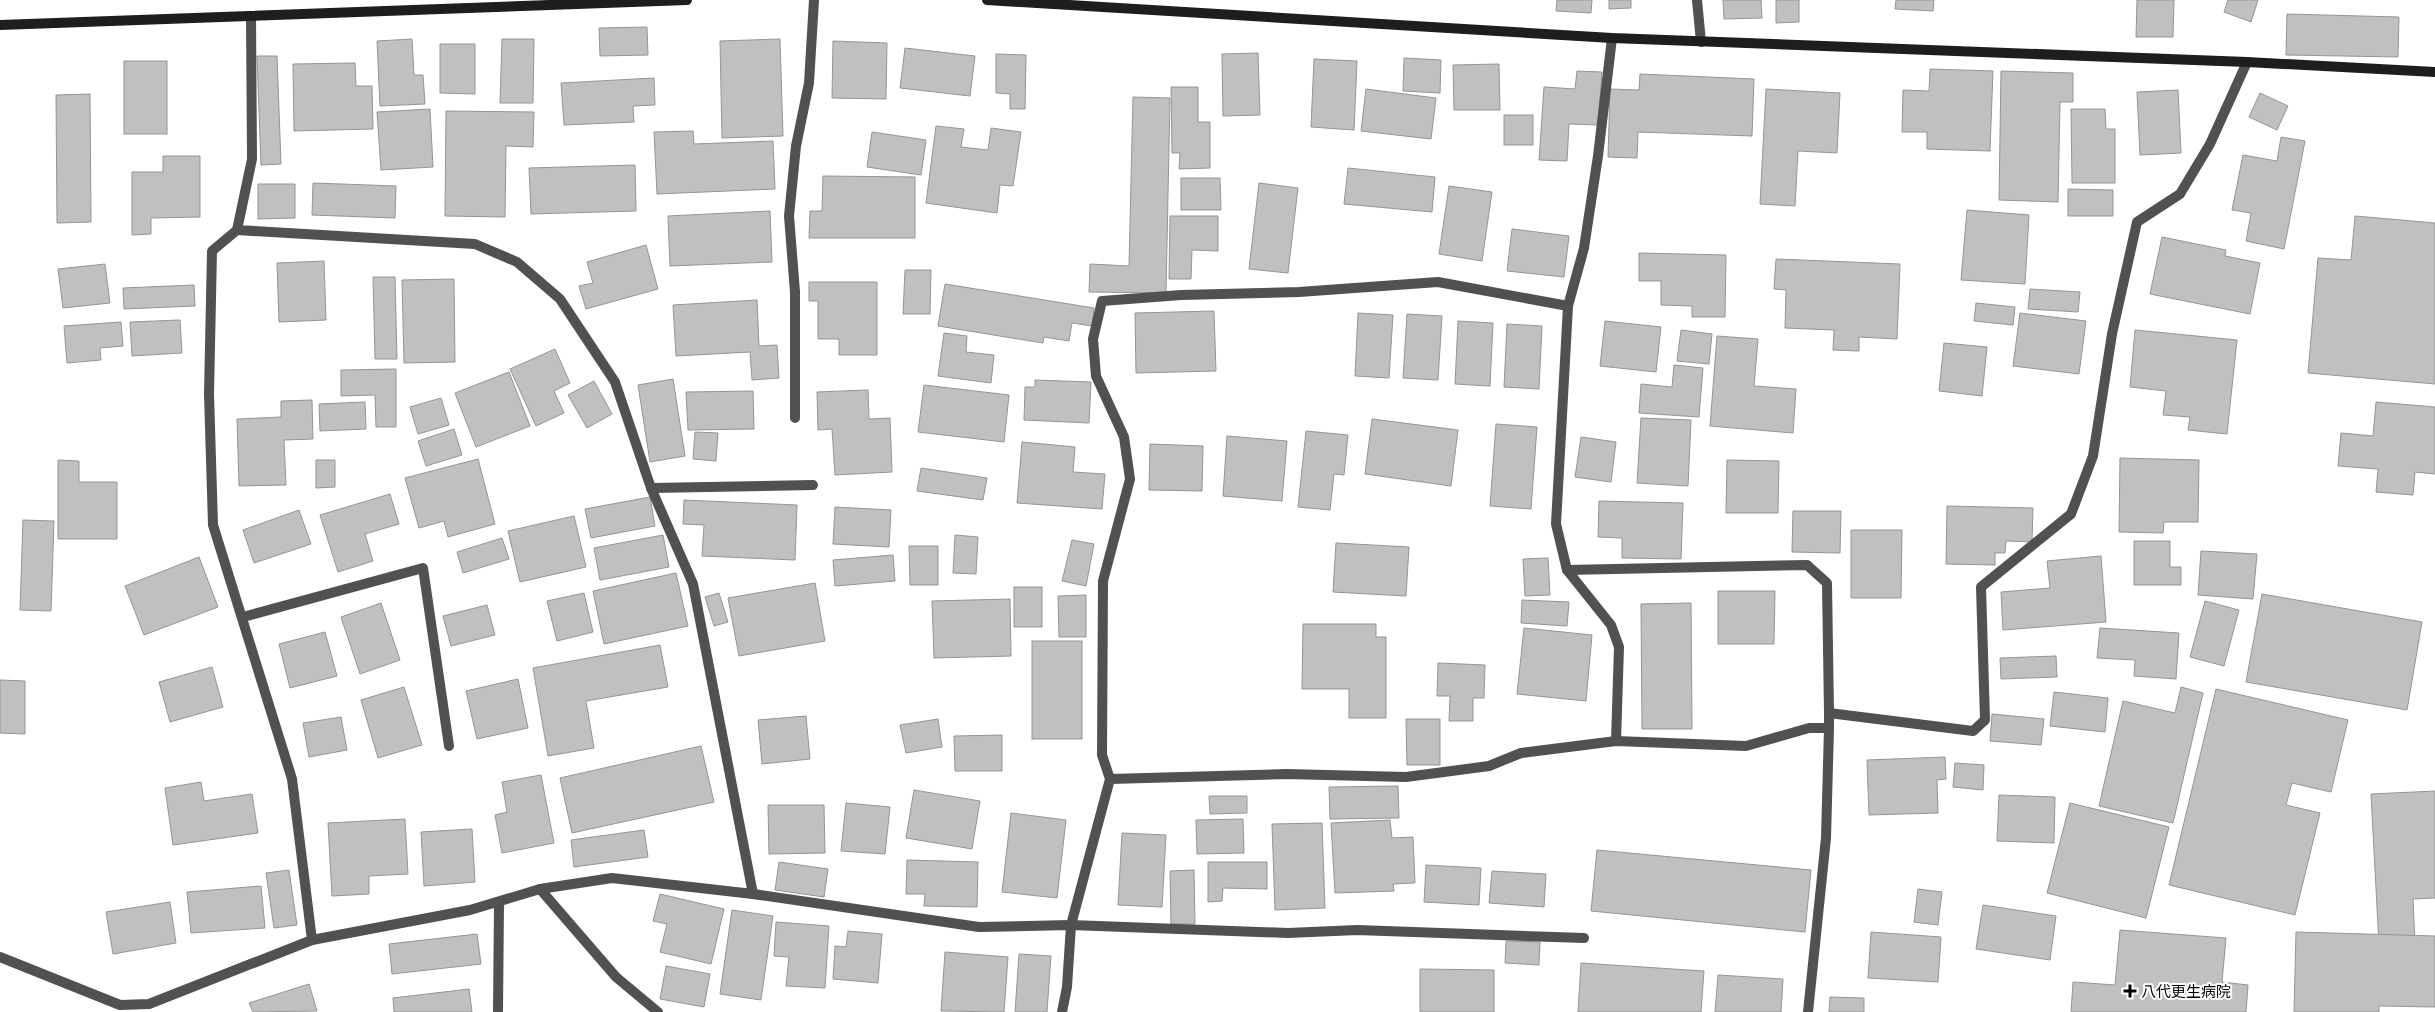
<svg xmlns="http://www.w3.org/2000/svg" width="2435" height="1012" font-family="Helvetica,'Noto Sans JP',sans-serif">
	<rect width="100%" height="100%" fill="#fff"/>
	<g fill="#c0c0c0" stroke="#959595">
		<polygon points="1557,0 1592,0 1591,13 1556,11"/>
		<polygon points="1609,0 1631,0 1631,8 1609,9"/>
		<polygon points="1723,0 1761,0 1762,18 1724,19"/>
		<polygon points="1776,0 1799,0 1799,22 1776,23"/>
		<polygon points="1896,0 1934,0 1933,11 1895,9"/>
		<polygon points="2137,0 2174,0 2173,37 2136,37"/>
		<polygon points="2228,0 2258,0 2251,22 2224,12"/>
		<polygon points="2287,14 2399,17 2398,57 2286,55"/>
		<polygon points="647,27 648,55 600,56 599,28"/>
		<polygon points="412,39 414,75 423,75 425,104 380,106 377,41"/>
		<polygon points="502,39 534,39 533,103 500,103"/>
		<polygon points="780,39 783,136 722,138 720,41"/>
		<polygon points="833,41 887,43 886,99 832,98"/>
		<polygon points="440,44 475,44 475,94 440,93"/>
		<polygon points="905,48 975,56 970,96 900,88"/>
		<polygon points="1258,53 1260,115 1223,116 1222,54"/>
		<polygon points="996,54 1026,55 1025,109 1010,109 1010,94 996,93"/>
		<polygon points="257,56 277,56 281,164 261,165"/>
		<polygon points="1404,58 1441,60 1440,93 1403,91"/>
		<polygon points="1314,59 1357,61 1354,130 1311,127"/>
		<rect x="124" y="61" width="43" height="73"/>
		<polygon points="355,63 356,86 372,86 373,129 294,131 293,64"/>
		<polygon points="1499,64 1500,110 1454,110 1453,65"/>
		<polygon points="1930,69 1993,71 1990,151 1927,149 1927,132 1902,132 1903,90 1929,91"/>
		<polygon points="1577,71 1602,72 1598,125 1569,124 1567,161 1539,160 1544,87 1575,89"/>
		<polygon points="2001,71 2073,73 2073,102 2060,102 2058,202 1999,200"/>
		<polygon points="1640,74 1754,79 1752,136 1638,132 1637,158 1608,157 1610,89 1639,90"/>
		<polygon points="654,78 655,105 633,106 634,122 564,125 561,83"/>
		<polygon points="1171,87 1198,87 1198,122 1210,122 1210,168 1179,169 1180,153 1172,153"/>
		<polygon points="1366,89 1436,98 1431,139 1361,131"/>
		<polygon points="1766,89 1840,93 1837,153 1798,151 1795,206 1760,204"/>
		<polygon points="2178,90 2181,153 2140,155 2137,92"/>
		<polygon points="2260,93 2288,106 2277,130 2249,117"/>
		<polygon points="90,94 91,222 57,223 56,95"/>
		<polygon points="1133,97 1170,98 1166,293 1089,292 1090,264 1129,266"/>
		<polygon points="430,109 433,167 381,170 377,112"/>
		<polygon points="2071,109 2105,109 2106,129 2115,129 2115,183 2072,183"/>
		<polygon points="446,111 534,112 533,147 506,146 505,217 445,216"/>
		<rect x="1504" y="115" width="29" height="30"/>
		<polygon points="936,126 964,129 961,147 988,150 991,128 1021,132 1013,186 1000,185 997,213 926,203"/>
		<polygon points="693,131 694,144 773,141 775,189 657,194 654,132"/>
		<polygon points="872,132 926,140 921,175 867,167"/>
		<polygon points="2281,137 2305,141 2284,249 2246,241 2251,213 2232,210 2243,155 2277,161"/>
		<polygon points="163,156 200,156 200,217 151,218 151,234 132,235 132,172 163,172"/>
		<polygon points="635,165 636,211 531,214 529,168"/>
		<polygon points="1348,168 1435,177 1432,212 1344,204"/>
		<polygon points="823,176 915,177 915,238 809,238 810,211 822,211"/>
		<polygon points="1181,178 1220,178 1221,210 1181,210"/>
		<polygon points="313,183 396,186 395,218 312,215"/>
		<polygon points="1259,183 1298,188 1288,273 1249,269"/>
		<polygon points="258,184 295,184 295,218 258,219"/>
		<polygon points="1449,186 1492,192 1482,261 1439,254"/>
		<polygon points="2068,189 2113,190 2113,216 2068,216"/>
		<polygon points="1967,210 2029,215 2025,284 1961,280"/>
		<polygon points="770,211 772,262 670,266 668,216"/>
		<polygon points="1170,216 1218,216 1218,251 1192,250 1191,279 1169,279"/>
		<polygon points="2355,216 2435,223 2435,384 2308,373 2318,258 2351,260"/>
		<polygon points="1512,229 1569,236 1564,277 1507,271"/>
		<polygon points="2162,237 2226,250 2225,256 2260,263 2250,314 2150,294"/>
		<polygon points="646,245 658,289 586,309 579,286 593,283 587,262"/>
		<polygon points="1639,253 1726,255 1725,317 1692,317 1692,306 1661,305 1661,281 1639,281"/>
		<polygon points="1776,259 1900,264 1897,339 1859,337 1859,351 1833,350 1834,330 1785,328 1786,290 1774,289"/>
		<polygon points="324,261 326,320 279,322 277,263"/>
		<polygon points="105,264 110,303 63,308 58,269"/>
		<polygon points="905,270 931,270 930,314 903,314"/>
		<polygon points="373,277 395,277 397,359 375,359"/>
		<polygon points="454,279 455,362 404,363 402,280"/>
		<polygon points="809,282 877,282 877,355 839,355 839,339 818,339 818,301 809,301"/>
		<polygon points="945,284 1094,308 1092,326 1072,323 1069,341 1044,337 1043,343 938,326"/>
		<polygon points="194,285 195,306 124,309 123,288"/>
		<polygon points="2030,289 2080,292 2078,312 2028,309"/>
		<polygon points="757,300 759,346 777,345 779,378 752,380 750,352 676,356 673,305"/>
		<polygon points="1976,303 2015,307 2013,325 1974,321"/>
		<polygon points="1214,311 1216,371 1136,373 1135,313"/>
		<polygon points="1358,313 1393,315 1389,378 1355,376"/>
		<polygon points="2020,313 2086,321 2079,374 2013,366"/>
		<polygon points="1407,314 1442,316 1438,380 1403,378"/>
		<polygon points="180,320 182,353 132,356 130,322"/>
		<polygon points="1458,321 1493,323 1490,386 1455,384"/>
		<polygon points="1605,321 1661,327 1656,372 1600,366"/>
		<polygon points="121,322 123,346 100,348 101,360 67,363 64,326"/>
		<polygon points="1507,324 1542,326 1539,389 1504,387"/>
		<polygon points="1681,330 1712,334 1709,364 1677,361"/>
		<polygon points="2135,330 2237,340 2227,434 2188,430 2190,417 2163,415 2166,391 2130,387"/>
		<polygon points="944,333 967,336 966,352 994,355 991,383 938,376"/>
		<polygon points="1717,336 1758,339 1754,386 1796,389 1793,433 1710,426"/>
		<polygon points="1944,343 1987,347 1982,396 1939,391"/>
		<polygon points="555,349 570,383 554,391 564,413 536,426 510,369"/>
		<polygon points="1674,365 1703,368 1699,417 1639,413 1641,384 1672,387"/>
		<polygon points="396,369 396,427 376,427 375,395 341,396 341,370"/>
		<polygon points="509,372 530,426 476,447 455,393"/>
		<polygon points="673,379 685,456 650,462 638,385"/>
		<polygon points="1035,380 1091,382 1089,423 1024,420 1025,387 1035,387"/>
		<polygon points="594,381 612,414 587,428 568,395"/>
		<polygon points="924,385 1009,395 1004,442 918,432"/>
		<polygon points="868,390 869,419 890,418 892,472 835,475 832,429 818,430 817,392"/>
		<polygon points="753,391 754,429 688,430 686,392"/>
		<polygon points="441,398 449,425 418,434 410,407"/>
		<polygon points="312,400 313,439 284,440 286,485 239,486 237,419 281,417 281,401"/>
		<polygon points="365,402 366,429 320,431 319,404"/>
		<polygon points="2376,402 2435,407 2435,474 2415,472 2413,495 2376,492 2378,469 2338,466 2341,433 2373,436"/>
		<polygon points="1641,418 1691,420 1688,486 1637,483"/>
		<polygon points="1372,419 1458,430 1451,486 1365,474"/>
		<polygon points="1496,424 1537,427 1531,509 1490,506"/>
		<polygon points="454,429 462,455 426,466 418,441"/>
		<polygon points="1306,431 1348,435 1344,475 1334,474 1330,510 1298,507"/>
		<polygon points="695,432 718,433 716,461 693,459"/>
		<polygon points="1227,436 1287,441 1282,501 1223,496"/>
		<polygon points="1581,437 1616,442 1611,482 1575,477"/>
		<polygon points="1022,442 1075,447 1073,472 1105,474 1102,509 1017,503"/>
		<polygon points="1150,444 1203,446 1202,491 1149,490"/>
		<polygon points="2120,458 2199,460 2198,522 2164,522 2163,533 2119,532"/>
		<polygon points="478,459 495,524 448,537 444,521 419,528 405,478"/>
		<polygon points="58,460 79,461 79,482 117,482 117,539 58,539"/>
		<polygon points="316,460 335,460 335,487 316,488"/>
		<polygon points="1727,460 1779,461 1778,513 1726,513"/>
		<polygon points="921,468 987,478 983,500 917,491"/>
		<polygon points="390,494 399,524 365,534 373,561 338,572 320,515"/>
		<polygon points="650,497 655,526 591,538 585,509"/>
		<polygon points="684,500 797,505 795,560 702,556 704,525 683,524"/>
		<polygon points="1599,501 1683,503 1681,559 1622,558 1622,538 1598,537"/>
		<polygon points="1947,506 2033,508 2032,542 2006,541 2005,553 1995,553 1995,565 1946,564"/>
		<polygon points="835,507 891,510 889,547 833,544"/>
		<polygon points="299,510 311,544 254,563 243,530"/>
		<polygon points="1793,511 1841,511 1840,553 1792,552"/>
		<polygon points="574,516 586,567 520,582 508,531"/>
		<polygon points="23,520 54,521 51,611 20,610"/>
		<polygon points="1851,530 1902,530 1901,598 1851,598"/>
		<polygon points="663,535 669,567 600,580 594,548"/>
		<polygon points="955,535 978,537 976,574 953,573"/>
		<polygon points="502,538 509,559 463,573 457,552"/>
		<polygon points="1072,540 1094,544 1086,586 1062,581"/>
		<polygon points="2134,541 2170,541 2170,567 2181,567 2181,585 2134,585"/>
		<polygon points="1336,543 1409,547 1406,596 1333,592"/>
		<polygon points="909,546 938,546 938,585 910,585"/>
		<polygon points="2201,551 2257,554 2253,599 2198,595"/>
		<polygon points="893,555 895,581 835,586 833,560"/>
		<polygon points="2101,556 2106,622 2003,630 2001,592 2050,588 2047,561"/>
		<polygon points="199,557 218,607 144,635 125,586"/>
		<polygon points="1548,558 1550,595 1525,596 1523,559"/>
		<polygon points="676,573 688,626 604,644 593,591"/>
		<polygon points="815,583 825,641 739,656 728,598"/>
		<rect x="1014" y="587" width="28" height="40"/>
		<polygon points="1718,591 1775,591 1774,644 1718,644"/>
		<polygon points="584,593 593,632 557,641 547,601"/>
		<polygon points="719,593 728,622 714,626 705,597"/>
		<polygon points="2262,594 2422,622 2407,710 2246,682"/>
		<polygon points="1086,595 1086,637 1059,637 1058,596"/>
		<polygon points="1010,599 1011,656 934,658 932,601"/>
		<polygon points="1522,600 1569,602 1567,626 1521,623"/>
		<polygon points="2205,601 2239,610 2224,666 2190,657"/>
		<polygon points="381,603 400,660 360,674 341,617"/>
		<polygon points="1691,603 1692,729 1642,729 1641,604"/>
		<polygon points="487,605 495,635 451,646 443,616"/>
		<polygon points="1303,624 1376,624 1376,637 1386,637 1386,718 1349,718 1349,689 1302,689"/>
		<polygon points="1524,628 1592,635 1586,701 1517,694"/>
		<polygon points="2100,628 2179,633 2176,679 2134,676 2135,660 2097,658"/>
		<polygon points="325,632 337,676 290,688 279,644"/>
		<rect x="1032" y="641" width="50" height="98"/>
		<polygon points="660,645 668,687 586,701 594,748 548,756 533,668"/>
		<polygon points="2056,656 2057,677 2001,679 2000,658"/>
		<polygon points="1438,663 1485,665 1484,698 1473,698 1473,721 1449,721 1450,696 1437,696"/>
		<polygon points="212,667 223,707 170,722 159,682"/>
		<polygon points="518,679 528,728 477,739 466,691"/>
		<polygon points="0,680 25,681 25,734 0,733"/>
		<polygon points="404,687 422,745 378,758 361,700"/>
		<polygon points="2181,687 2203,693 2173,823 2099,806 2123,701 2175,713"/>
		<polygon points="2216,689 2348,720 2331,792 2292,783 2286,805 2320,813 2295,915 2169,885"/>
		<polygon points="2054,692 2108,698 2105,732 2050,726"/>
		<polygon points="1992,714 2044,719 2041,745 1990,741"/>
		<polygon points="806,716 810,759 762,764 758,720"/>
		<polygon points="341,717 347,750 309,757 303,723"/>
		<polygon points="938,719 942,747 906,753 900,725"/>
		<polygon points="1406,719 1440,719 1440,765 1407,765"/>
		<polygon points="1002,735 1002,771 955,771 954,736"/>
		<polygon points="701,746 714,802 572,833 560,778"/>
		<polygon points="1945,757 1946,779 1937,780 1938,813 1869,815 1867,760"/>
		<polygon points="1955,763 1984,765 1983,790 1953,787"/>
		<polygon points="541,775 554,843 502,853 495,815 507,812 502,782"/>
		<polygon points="201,782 204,801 252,794 258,833 173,845 165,788"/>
		<polygon points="1398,786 1399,818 1330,819 1329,787"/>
		<polygon points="914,790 980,801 972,849 906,838"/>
		<polygon points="2435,791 2435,898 2413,899 2415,943 2379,945 2371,794"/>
		<polygon points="1999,795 2055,797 2054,843 1997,841"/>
		<polygon points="1209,796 1247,796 1247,813 1210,814"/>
		<polygon points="846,803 890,807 885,854 841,851"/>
		<polygon points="2070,803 2169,827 2146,918 2047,893"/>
		<polygon points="768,805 824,805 825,853 769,854"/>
		<polygon points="1011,813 1066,820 1057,898 1002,892"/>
		<polygon points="405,819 408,874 369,876 369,894 332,896 328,823"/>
		<polygon points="1243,819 1244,853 1197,854 1196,820"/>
		<polygon points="1390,820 1392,838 1413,837 1415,883 1393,884 1394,891 1335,893 1331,823"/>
		<polygon points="1322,823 1325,908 1275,910 1272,824"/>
		<polygon points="472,829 475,882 424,886 421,832"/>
		<polygon points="644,830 648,857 574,867 571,840"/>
		<polygon points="1122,833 1166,835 1162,907 1118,905"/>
		<polygon points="1597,850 1811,870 1805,932 1591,911"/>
		<polygon points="907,860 978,862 977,907 924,906 925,894 906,894"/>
		<polygon points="779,862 828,869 824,897 775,890"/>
		<polygon points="1208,862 1267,862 1267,889 1223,888 1222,901 1208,902"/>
		<polygon points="1426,865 1481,868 1479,905 1424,902"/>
		<polygon points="289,870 297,925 274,928 266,873"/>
		<polygon points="1194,870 1195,924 1171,924 1170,871"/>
		<polygon points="1492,871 1546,874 1544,907 1489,903"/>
		<polygon points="261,886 265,928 191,933 187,892"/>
		<polygon points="1918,889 1942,892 1938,925 1914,922"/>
		<polygon points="660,894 724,909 711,964 660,952 667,924 653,921"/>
		<polygon points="170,902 176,943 113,954 106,912"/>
		<polygon points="1983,905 2056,916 2050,960 1976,949"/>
		<polygon points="732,910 773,916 761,1000 720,994"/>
		<polygon points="776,922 829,926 825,988 786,986 789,957 774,956"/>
		<polygon points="2120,930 2226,938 2222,982 2248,985 2246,1012 2071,1012 2073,982 2115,985"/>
		<polygon points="848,931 882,934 878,983 833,979 835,946 846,947"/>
		<polygon points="1871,932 1941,937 1938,982 1868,978"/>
		<polygon points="2296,932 2435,936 2435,1007 2379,1006 2379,1012 2294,1012"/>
		<polygon points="477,934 481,964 392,974 389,944"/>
		<polygon points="1506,941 1540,942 1539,965 1505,963"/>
		<polygon points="945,952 1008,957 1004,1012 941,1011"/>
		<polygon points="1019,954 1051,956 1047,1012 1015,1012"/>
		<polygon points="1581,963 1704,971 1701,1012 1578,1012"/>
		<polygon points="666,966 710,974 704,1007 660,999"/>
		<polygon points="1420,969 1494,970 1494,1012 1420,1012"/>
		<polygon points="1718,975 1783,979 1781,1012 1715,1012"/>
		<polygon points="309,984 317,1011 253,1012 249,1003"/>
		<polygon points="469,989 472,1012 394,1012 393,998"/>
		<polygon points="1830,997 1864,998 1864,1012 1829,1012"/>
	</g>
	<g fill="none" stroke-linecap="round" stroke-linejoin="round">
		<g stroke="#515151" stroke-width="10">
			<polyline points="1697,0 1701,42"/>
			<polyline points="251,16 252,159 237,230 475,244 517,262 560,299 615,382 651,488 693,584 753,894"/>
			<polyline points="1612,38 1598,156 1584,248 1568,306 1556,524 1567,570 1611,625 1619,647 1616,741"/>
			<polyline points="237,230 212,251 209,394 213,525 292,779 312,940"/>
			<polyline points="795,418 795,292 789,216 796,146 809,83 814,0"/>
			<polyline points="651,488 813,485"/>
			<polyline points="1567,570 1807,565 1827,583 1829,713"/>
			<polyline points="243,617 423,568 449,746"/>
			<polyline points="1110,779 1286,774 1406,777 1489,766 1521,753 1616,741 1746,746 1809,728 1829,728 1829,713 1973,731 1985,720 1981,587 2071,514 2093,456 2112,334 2137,222 2180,194 2210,144 2247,62"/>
			<polyline points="540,889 616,977 658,1012"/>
			<polyline points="0,957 120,1005 149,1004 312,940 470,910 540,889 612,878 753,894 979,927 1071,925 1288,933 1357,930 1584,938"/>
			<polyline points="498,1012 499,903"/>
			<polyline points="1062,1012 1067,987 1071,925 1110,779 1102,755 1103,581 1130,479 1124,437 1096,376 1093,339 1102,301 1181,295 1299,292 1438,282 1568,306"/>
			<polyline points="1808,1012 1826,838 1829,728"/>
		</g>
		<g stroke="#1e1e1e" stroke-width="10">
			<polyline points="987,0 1612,38 2247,62 2435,72"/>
			<polyline points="0,25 687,0"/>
		</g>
	</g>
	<path fill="#000" stroke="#fff" stroke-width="2" d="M2127.5 983.5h5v5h5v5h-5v5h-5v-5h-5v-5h5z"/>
	<g text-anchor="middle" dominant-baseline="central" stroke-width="4" stroke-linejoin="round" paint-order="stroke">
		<g font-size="15" fill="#000" stroke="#fff" text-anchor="start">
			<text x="2141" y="991">八代更生病院</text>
		</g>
	</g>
</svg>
